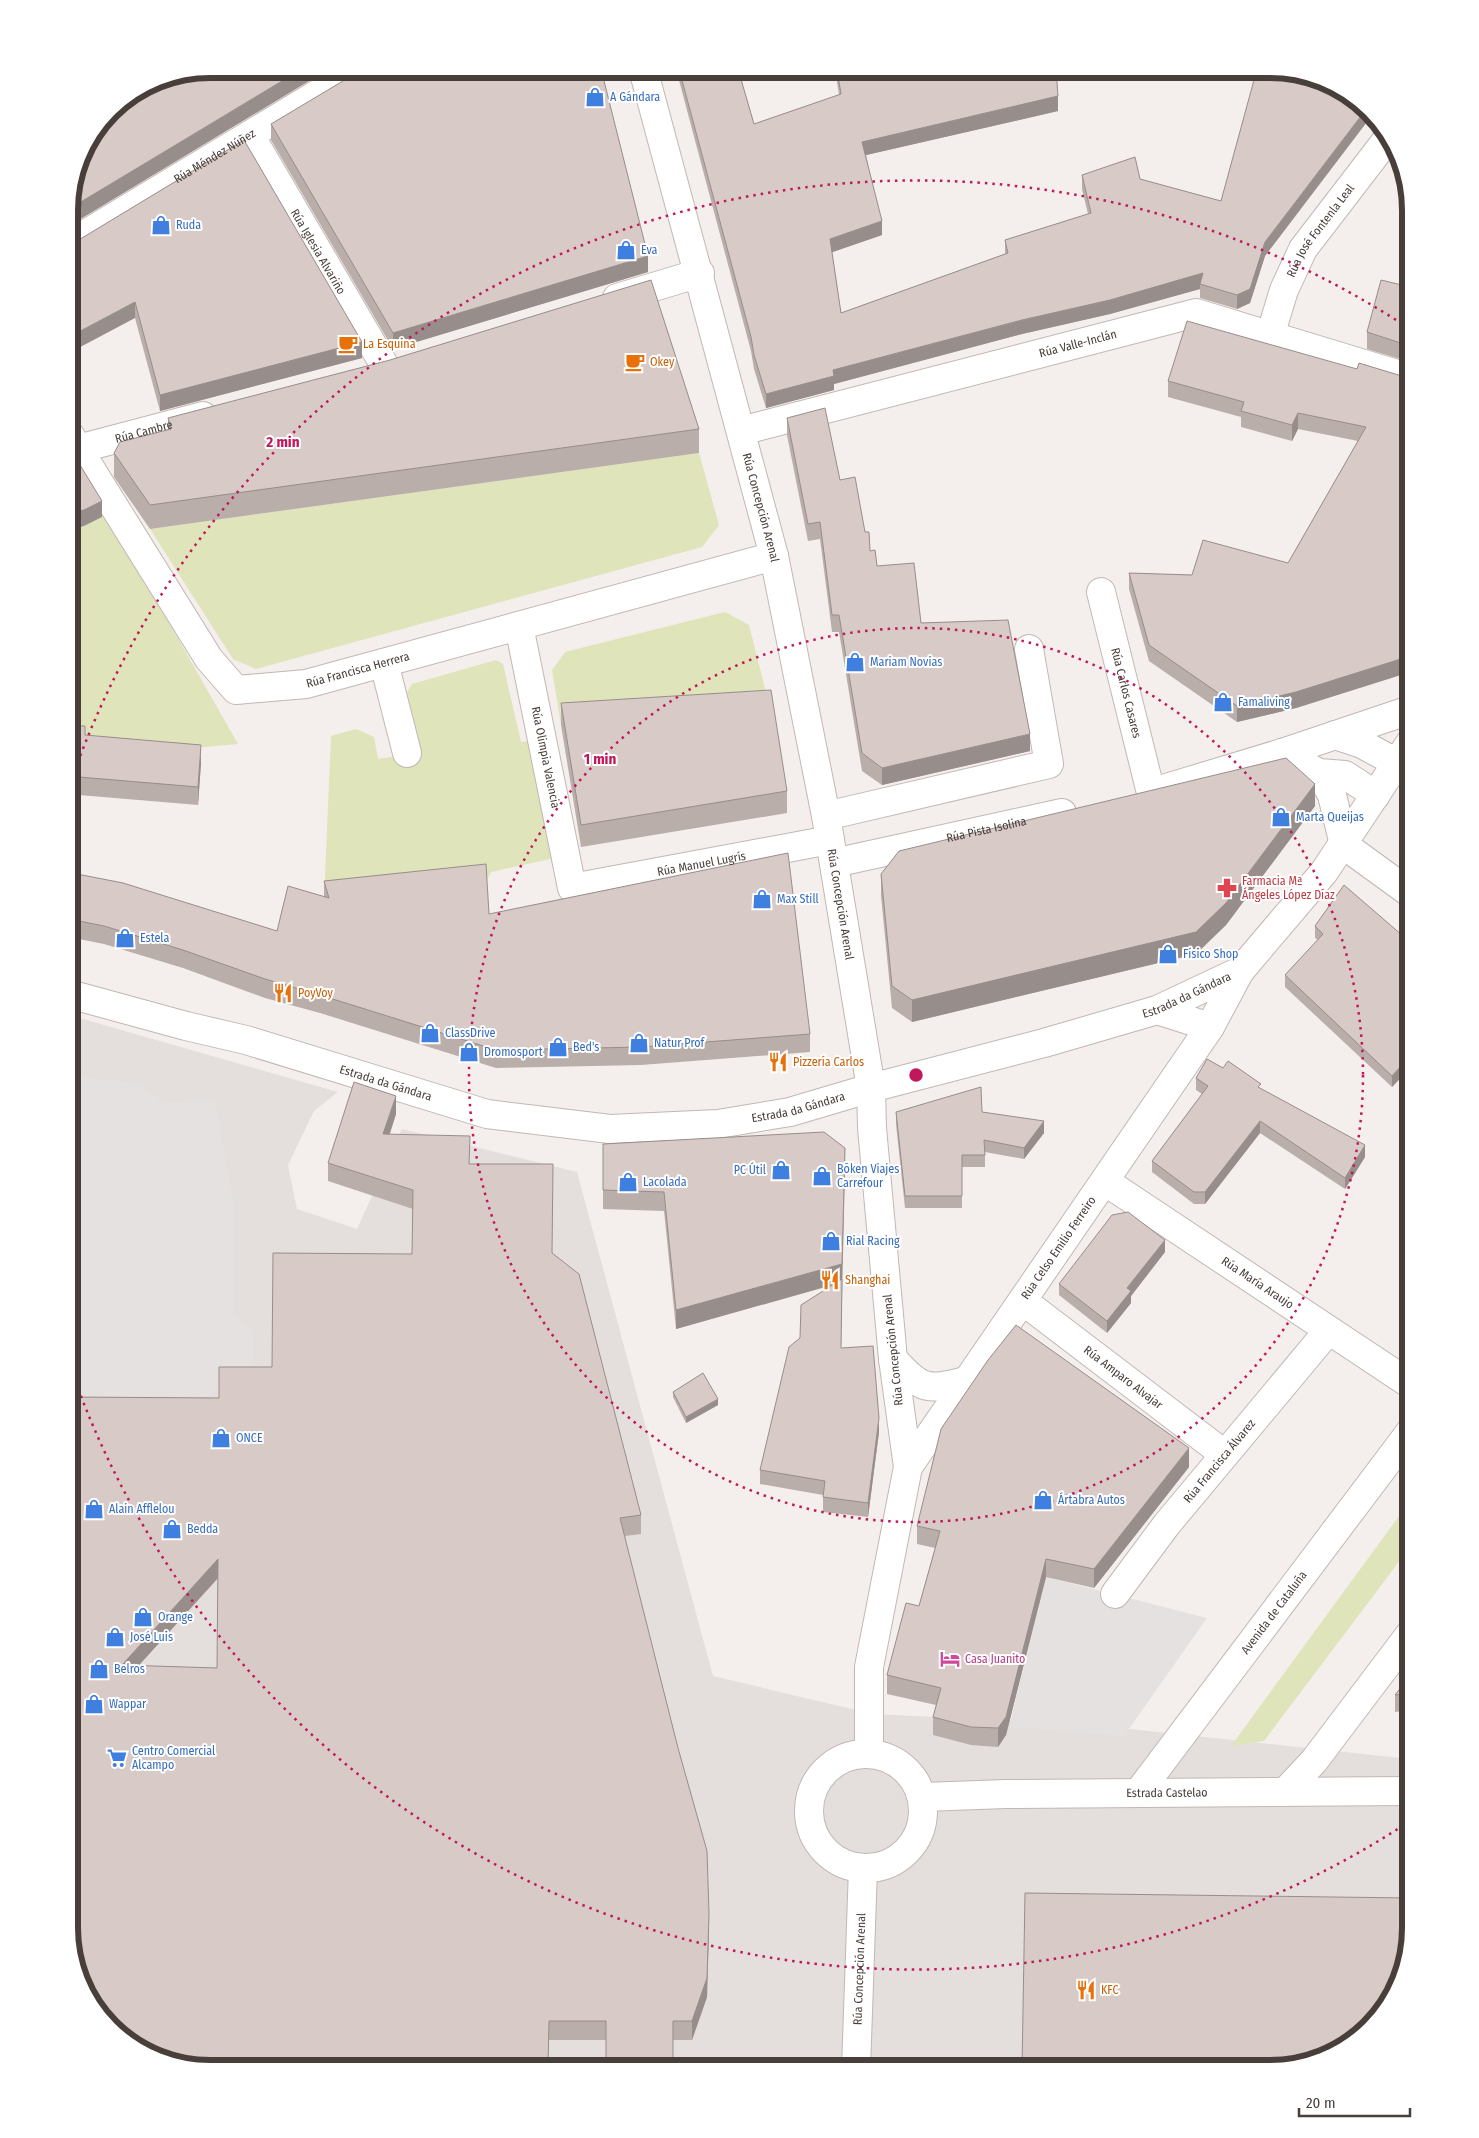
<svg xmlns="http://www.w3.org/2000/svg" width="1479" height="2138" font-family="'Fira Sans Condensed',sans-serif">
	<rect width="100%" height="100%" fill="#f4efec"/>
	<polygon fill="#e4dfdd" points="69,1015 338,1092 314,1111 288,1165 297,1209 357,1229 402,1129 577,1172 713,1676 873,1714 1084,1724 1410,1759 1410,1928 1339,2050 1269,2069 201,2069 132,2046 69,1928"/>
	<g fill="#dfe4ba">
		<polygon points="699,453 719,525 702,547 256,669 233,659 150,529"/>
		<polygon points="107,514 238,744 194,748 69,745 69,530 84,526"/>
		<polygon points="725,612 749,625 771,712 561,725 552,670 565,652"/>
		<polygon points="496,660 503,664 521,742 530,741 555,858 491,872 486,882 324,899 331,736 356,729 374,737 378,759 417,753 407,692 412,684"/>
		<polygon points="1410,1501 1410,1547 1264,1741 1231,1746"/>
	</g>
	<g fill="#e4e1e0">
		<polygon points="69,1075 141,1084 164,1103 214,1098 233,1197 235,1312 254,1332 253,1381 219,1386 185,1417 69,1416"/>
		<polygon points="1046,1577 1207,1618 1124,1736 1009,1727"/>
	</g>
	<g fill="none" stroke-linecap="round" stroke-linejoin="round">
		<defs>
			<g id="pedestrian">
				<path id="s1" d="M1115 1594 1167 1524 1328 1331"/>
			</g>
			<g id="minor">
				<path id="s2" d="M250 135 386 368"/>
				<path id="s3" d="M69 244 359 69"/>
				<polyline points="617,298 700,273"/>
				<path id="s4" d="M1270 336 1284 290 1303 249 1389 137"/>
				<path id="s5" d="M741 431 1196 313 1410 378"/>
				<path id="s6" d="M69 434 209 659 236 690 306 684 774 556"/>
				<path id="s7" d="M78 449 203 416"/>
				<path id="s8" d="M1101 592 1151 793"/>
				<path id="s9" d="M519 626 572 888 830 840"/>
				<polyline points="384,663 407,753"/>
				<polyline points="1153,792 1282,753"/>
				<polyline points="826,816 1049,764 1029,649"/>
				<polyline points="1344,845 1410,893"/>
				<path id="s10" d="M834 863 1062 813"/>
				<path id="s11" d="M1106 1182 1410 1384"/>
				<path id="s12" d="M1023 1301 1224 1454"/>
				<path d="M893 1359C923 1391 927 1391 969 1380"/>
				<path id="s13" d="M908 1467 1210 1027"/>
				<polyline points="869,1754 869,1667 908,1467 893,1359 872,1128 871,1088"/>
				<circle cx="866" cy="1811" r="57"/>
				<polyline points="1285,1792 1314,1761 1410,1634"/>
				<path id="s14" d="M1138 1793 1410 1432"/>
				<path id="s15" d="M923 1797 1006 1794 1410 1791"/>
				<path id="s16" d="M856 2069 863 1868"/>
			</g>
			<g id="tertiary">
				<path id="s17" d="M643 69 774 556 826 816 871 1088"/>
				<polyline points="1335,735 1362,744 1397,763"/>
				<polyline points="1282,753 1410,710"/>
				<polyline points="1282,753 1319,773 1345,775 1376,795"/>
				<polyline points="1319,773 1332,795 1344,845"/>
				<path id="s18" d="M69 994 186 1026 246 1040 487 1114 610 1129 718 1124 790 1112 871 1088 1044 1043 1157 1010 1240 971 1324 872 1410 743"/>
				<polyline points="1157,1010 1210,1027 1240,971"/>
			</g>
		</defs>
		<use href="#pedestrian" stroke="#c2b7b3" stroke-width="30"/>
		<use href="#minor" stroke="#c2b7b3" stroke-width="30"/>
		<use href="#tertiary" stroke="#c2b7b3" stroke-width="30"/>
		<use href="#pedestrian" stroke="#fff" stroke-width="28"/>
		<use href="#minor" stroke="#fff" stroke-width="28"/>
		<use href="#tertiary" stroke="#fff" stroke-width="28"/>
	</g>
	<g fill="#baaeaa" fill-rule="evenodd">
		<polygon points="676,69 738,69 754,124 839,95 835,69 1056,69 1058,111 866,155 882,235 832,252 841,313 1005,254 1005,240 1088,214 1082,189 1082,175 1140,179 1265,256 1250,303 1237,309 1200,298 1200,289 1110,314 1022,334 834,384 834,390 766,408 754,369 751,351"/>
		<polygon points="271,124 648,272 393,349 271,140"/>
		<polygon points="69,243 362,358 160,411 135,318"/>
		<polygon points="1410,287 1410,362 1367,349 1367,332"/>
		<polygon points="1357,369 1410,377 1410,667 1407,673 1296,708 1237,722 1149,661 1129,589 1129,573 1192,575 1288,563 1358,441 1298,429 1292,441 1241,427 1241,417 1168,397 1168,381"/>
		<polygon points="168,418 699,429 699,453 150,529 114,477 114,453 168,429"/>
		<polygon points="787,418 840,480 865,532 870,551 877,566 921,623 1030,751 882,785 862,771 839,632 832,632 820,539 808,541 787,435"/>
		<polygon points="561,703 787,791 787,813 581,847 561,725"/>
		<polygon points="69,726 85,735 201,763 198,805 79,795 77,874 277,931 324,896 324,881 489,914 810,1034 810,1052 641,1065 496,1068 320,1013 265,998 183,968 104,944 69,937"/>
		<polygon points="1410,797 1410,852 1406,849 1403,825 1403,806"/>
		<polygon points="1315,806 1226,925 1196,954 912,1022 892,1008 881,896 881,874"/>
		<polygon points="1315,926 1410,942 1410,1068 1392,1087 1285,987 1285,975 1318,940 1315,938"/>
		<polygon points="1196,1078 1261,1089 1365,1157 1345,1189 1260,1133 1205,1204 1194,1204 1152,1172 1152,1161 1202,1094 1196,1090"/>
		<polygon points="896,1112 982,1112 1044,1133 1024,1159 985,1152 985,1167 962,1167 962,1208 905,1208 896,1124"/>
		<path d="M396 1114 390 1134 470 1164 552 1253 641 1515V1534L625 1536 709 1933 707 1997 692 2040H549L201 2069 69 1397 219 1398 272 1367 412 1254 413 1209 328 1181V1163ZM218 1578 217 1668 138 1666Z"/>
		<polygon points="603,1144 845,1167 841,1348 879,1432 868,1517 823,1512 823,1495 760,1484 760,1470 800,1338 833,1285 676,1329 664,1211 603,1209"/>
		<polygon points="1165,1252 1131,1296 1131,1303 1107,1333 1059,1295 1059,1284"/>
		<polygon points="1410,1254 1410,1282 1406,1280 1406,1269"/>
		<polygon points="673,1392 718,1405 686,1423 673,1397"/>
		<polygon points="1189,1467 1094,1588 1046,1577 1006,1735 998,1747 971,1745 933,1735 933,1717 936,1705 887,1694 887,1675 919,1606 935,1548 917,1544 917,1526"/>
		<polygon points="1410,1676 1410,1710 1395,1712 1395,1695"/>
	</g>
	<g fill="#978d8b">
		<polygon points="302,69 329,69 69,226 69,209"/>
		<polygon points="1058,96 1058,111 862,156 862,142"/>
		<polygon points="1364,112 1370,118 1265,256 1250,303 1237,309 1237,295 1265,242"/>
		<polygon points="882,221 882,235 830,253 830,239"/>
		<polygon points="648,256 648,272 393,349 393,333"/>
		<polygon points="1203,273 1200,284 1200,289 1110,314 1022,334 834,384 834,390 766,408 766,394 833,370"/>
		<polygon points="135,302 135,318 69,353 69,337"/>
		<polygon points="362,342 362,358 160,411 160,395"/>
		<polygon points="1298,413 1298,429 1292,441 1292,425"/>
		<polygon points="102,501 102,517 84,526 69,530 69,513"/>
		<polygon points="1410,651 1410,667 1407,673 1296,708 1237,722 1237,706"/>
		<polygon points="1030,734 1030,751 882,785 882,768"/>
		<polygon points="201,745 201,763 198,805 198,787"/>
		<polygon points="1315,784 1315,806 1226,925 1196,954 912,1022 912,1000"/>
		<polygon points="1410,1056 1410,1068 1392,1087 1392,1076"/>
		<polygon points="396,1096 396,1114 383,1153 383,1134"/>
		<polygon points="1044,1121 1044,1133 1024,1159 1024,1148"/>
		<polygon points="1260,1121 1260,1133 1205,1204 1205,1192"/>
		<polygon points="1365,1145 1365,1157 1345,1189 1345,1178"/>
		<polygon points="845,1148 842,1282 676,1329 676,1310"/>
		<polygon points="1165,1240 1165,1252 1131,1296 1131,1303 1107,1333 1107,1321 1127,1288"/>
		<polygon points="718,1399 718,1405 686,1423 686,1417"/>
		<polygon points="879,1418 879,1432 868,1517 868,1503"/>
		<polygon points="1189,1448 1189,1467 1094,1588 1094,1569"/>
		<polygon points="218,1559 218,1578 122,1684 122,1665"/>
		<polygon points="1046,1559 1046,1577 1006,1735 998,1747 998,1728"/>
		<polygon points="709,1914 707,1997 692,2040 692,2021"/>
	</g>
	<g fill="#d8cac6" stroke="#978d8b" fill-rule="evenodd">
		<polygon points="210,69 302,69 69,209 69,201 80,156 103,121 112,116 110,112 150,87 170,77 190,73 191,75 197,71"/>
		<polygon points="363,69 601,69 648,256 393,333 271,124"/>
		<polygon points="679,69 738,69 754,124 841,94 837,69 1056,69 1058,96 862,142 882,221 830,239 841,313 1008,253 1005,240 1091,213 1082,175 1135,157 1140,179 1221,201 1257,69 1278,69 1340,88 1364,112 1265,242 1250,289 1237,295 1200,284 1203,273 1110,300 1022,320 833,370 834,376 766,394 754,355 751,337"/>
		<polygon points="244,140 362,342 160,395 135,302 69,337 69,243 77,241"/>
		<polygon points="651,280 699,429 150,505 114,453 120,442 171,429 168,418 390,360"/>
		<polygon points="1381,280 1410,287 1410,346 1367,332"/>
		<polygon points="1187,321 1357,369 1359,363 1405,377 1410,377 1410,651 1407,657 1296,692 1237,706 1149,645 1129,573 1192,575 1203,540 1288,563 1366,427 1298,413 1292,425 1241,411 1244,402 1168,381"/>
		<polygon points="825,408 840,480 855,477 865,532 869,532 870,551 875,550 877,566 914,563 921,623 1008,620 1030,734 882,768 862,753 839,615 832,615 820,522 808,524 787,418"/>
		<polygon points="69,447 102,501 84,510 69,513"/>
		<polygon points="771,690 787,791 581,825 561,703"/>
		<polygon points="69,726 85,726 85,735 201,745 198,787 79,777 77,874 123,883 277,931 288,886 329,898 324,881 486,864 489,914 788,853 810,1034 641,1047 496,1050 320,995 265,979 183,950 104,926 69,919"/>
		<polygon points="1286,758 1315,784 1226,903 1196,932 912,1000 892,986 881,874 899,851"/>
		<polygon points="1410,797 1410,833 1406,830 1403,806"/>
		<polygon points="1344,885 1410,942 1410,1056 1392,1076 1285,975 1323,934 1315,926"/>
		<polygon points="1207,1059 1223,1068 1228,1061 1261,1084 1258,1087 1365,1145 1345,1178 1260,1121 1205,1192 1194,1192 1152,1161 1208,1086 1196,1078"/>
		<path d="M354 1082 396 1096 383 1134 470 1136 469 1164H553L552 1253 579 1274 641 1515 620 1518 678 1748 707 1851 709 1914 707 1978 692 2021H673V2069H606V2021H549L548 2069H201L132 2046 88 1998 69 1928V1397L219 1398V1367H272L273 1253 412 1254 413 1190 328 1163ZM218 1559 217 1668 122 1665Z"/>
		<polygon points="981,1087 982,1112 1044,1121 1024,1148 984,1140 985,1155 962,1155 962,1196 905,1196 896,1112"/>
		<polygon points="824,1132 845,1148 842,1264 676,1310 664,1192 603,1190 603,1144"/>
		<polygon points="1128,1212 1165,1240 1127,1288 1131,1291 1107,1321 1059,1284 1112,1215"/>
		<polygon points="1410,1254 1410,1270 1406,1269"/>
		<polygon points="842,1279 841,1348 873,1346 879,1418 868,1503 823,1497 825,1481 760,1470 789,1347 800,1338 801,1305"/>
		<polygon points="1016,1325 1189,1448 1094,1569 1046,1559 1006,1717 998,1728 971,1727 933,1717 941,1688 887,1675 906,1603 919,1606 940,1531 917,1526 941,1429 988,1360"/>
		<polygon points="703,1373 718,1399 686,1417 673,1392"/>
		<polygon points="1410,1676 1410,1693 1395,1695"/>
		<polygon points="1025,1893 1410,1898 1410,1928 1391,1999 1339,2050 1269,2069 1022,2069"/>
	</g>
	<g fill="none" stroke="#c2185b" stroke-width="2.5" stroke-dasharray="2.5 5">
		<circle cx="916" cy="1075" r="447"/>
		<path d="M1410 1821A895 895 0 0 1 70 1366M70 784A895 895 0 0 1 1410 329"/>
	</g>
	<defs>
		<symbol id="shop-bare" viewBox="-9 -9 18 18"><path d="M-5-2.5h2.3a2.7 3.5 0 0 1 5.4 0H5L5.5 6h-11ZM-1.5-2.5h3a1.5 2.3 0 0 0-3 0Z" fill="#3f7fe0" stroke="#fff" stroke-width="2.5" paint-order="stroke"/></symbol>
		<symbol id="cafe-bare" viewBox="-9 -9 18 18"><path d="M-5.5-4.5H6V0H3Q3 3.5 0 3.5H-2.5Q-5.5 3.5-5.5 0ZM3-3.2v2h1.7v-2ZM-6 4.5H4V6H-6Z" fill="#e8710a" stroke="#fff" stroke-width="2.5" paint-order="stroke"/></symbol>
		<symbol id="pharmacy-bare" viewBox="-9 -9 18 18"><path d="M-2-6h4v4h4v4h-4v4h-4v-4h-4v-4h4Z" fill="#e0444e" stroke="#fff" stroke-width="2.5" paint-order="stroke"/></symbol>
		<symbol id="restaurant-bare" viewBox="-9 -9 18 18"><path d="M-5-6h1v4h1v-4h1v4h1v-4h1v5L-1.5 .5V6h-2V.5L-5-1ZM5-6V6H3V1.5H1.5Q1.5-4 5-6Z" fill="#e8710a" stroke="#fff" stroke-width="2.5" paint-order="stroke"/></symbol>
		<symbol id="hotel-bare" viewBox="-9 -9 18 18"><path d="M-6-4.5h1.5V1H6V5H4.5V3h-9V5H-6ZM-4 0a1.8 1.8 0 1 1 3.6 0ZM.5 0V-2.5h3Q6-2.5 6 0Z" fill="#d1479c" stroke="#fff" stroke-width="2.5" paint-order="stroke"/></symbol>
		<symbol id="supermarket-bare" viewBox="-9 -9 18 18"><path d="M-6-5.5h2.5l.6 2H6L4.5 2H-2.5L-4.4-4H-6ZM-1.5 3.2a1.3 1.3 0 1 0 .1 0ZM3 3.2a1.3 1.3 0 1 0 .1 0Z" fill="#3f7fe0" stroke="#fff" stroke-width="2.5" paint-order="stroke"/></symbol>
	</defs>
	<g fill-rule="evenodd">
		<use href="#shop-bare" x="581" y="83" width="28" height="28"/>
		<use href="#shop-bare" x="147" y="211" width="28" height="28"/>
		<use href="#shop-bare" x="612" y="236" width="28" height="28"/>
		<use href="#cafe-bare" x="334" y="330" width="28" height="28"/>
		<use href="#cafe-bare" x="621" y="348" width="28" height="28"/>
		<use href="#shop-bare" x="841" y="648" width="28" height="28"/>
		<use href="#shop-bare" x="1209" y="688" width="28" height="28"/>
		<use href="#shop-bare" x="1267" y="803" width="28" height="28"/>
		<use href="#pharmacy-bare" x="1213" y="874" width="28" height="28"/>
		<use href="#shop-bare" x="748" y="885" width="28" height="28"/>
		<use href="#shop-bare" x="111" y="924" width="28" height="28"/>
		<use href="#shop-bare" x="1154" y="940" width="28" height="28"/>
		<use href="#restaurant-bare" x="269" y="979" width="28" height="28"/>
		<use href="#shop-bare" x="416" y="1019" width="28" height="28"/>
		<use href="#shop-bare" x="625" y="1029" width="28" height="28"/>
		<use href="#shop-bare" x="544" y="1033" width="28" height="28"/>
		<use href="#shop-bare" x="455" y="1038" width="28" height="28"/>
		<use href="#restaurant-bare" x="764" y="1048" width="28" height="28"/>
		<use href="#shop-bare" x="767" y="1156" width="28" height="28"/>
		<use href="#shop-bare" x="808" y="1162" width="28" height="28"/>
		<use href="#shop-bare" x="614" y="1168" width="28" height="28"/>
		<use href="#shop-bare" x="817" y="1227" width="28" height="28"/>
		<use href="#restaurant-bare" x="816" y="1266" width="28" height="28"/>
		<use href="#shop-bare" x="207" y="1424" width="28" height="28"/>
		<use href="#shop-bare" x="1029" y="1486" width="28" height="28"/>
		<use href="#shop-bare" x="80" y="1495" width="28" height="28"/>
		<use href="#shop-bare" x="158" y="1515" width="28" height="28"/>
		<use href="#shop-bare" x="129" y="1603" width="28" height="28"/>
		<use href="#shop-bare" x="101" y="1623" width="28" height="28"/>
		<use href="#hotel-bare" x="936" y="1645" width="28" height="28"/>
		<use href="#shop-bare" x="85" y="1655" width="28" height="28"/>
		<use href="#shop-bare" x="80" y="1690" width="28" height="28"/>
		<use href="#supermarket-bare" x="103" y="1744" width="28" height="28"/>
		<use href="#restaurant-bare" x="1072" y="1976" width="28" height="28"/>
	</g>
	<g text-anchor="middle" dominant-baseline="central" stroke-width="4" stroke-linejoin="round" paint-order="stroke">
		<g font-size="12" fill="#366cbe" stroke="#fff" text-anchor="start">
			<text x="610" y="97">A Gándara</text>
			<text x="176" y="225">Ruda</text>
			<text x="641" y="250">Eva</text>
			<text x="870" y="662">Mariam Novias</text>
			<text x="1238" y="702">Famaliving</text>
			<text x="1296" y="817">Marta Queijas</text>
			<text x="777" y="899">Max Still</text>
			<text x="140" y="938">Estela</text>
			<text x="1183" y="954">Físico Shop</text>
			<text x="445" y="1033">ClassDrive</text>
			<text x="654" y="1043">Natur Prof</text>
			<text x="573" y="1047">Bed's</text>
			<text x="484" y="1052">Dromosport</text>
			<text x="837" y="1169">Bōken Viajes<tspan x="837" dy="14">Carrefour</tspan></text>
			<text x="766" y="1170" text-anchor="end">PC Útil</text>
			<text x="643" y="1182">Lacolada</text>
			<text x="846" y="1241">Rial Racing</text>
			<text x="236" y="1438">ONCE</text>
			<text x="1058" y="1500">Ártabra Autos</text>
			<text x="109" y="1509">Alain Afflelou</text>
			<text x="187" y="1529">Bedda</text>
			<text x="158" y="1617">Orange</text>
			<text x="130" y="1637">José Luis</text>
			<text x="114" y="1669">Belros</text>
			<text x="109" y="1704">Wappar</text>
			<text x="132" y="1751">Centro Comercial<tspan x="132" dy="14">Alcampo</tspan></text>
		</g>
		<g font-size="12" fill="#483e3a" stroke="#fff">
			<text stroke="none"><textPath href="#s3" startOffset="170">Rúa Méndez Núñez</textPath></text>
			<text stroke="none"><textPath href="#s4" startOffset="118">Rúa José Fontenla Leal</textPath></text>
			<text stroke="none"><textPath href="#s2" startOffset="135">Rúa Iglesia Alvariño</textPath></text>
			<text stroke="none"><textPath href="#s5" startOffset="348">Rúa Valle-Inclán</textPath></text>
			<text stroke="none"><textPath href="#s7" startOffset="68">Rúa Cambre</textPath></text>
			<text stroke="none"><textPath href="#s17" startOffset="454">Rúa Concepción Arenal</textPath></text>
			<text stroke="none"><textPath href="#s6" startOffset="430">Rúa Francisca Herrera</textPath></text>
			<text stroke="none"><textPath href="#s8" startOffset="104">Rúa Carlos Casares</textPath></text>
			<text stroke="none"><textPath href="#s9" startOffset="134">Rúa Olimpia Valencia</textPath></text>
			<text stroke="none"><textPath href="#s10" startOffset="156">Rúa Pista Isolina</textPath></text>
			<text stroke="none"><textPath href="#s9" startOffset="399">Rúa Manuel Lugrís</textPath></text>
			<text stroke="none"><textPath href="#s17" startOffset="859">Rúa Concepción Arenal</textPath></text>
			<text stroke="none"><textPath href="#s18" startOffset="1154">Estrada da Gándara</textPath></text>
			<text stroke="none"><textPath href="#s18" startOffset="329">Estrada da Gándara</textPath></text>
			<text stroke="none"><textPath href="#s18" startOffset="749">Estrada da Gándara</textPath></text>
			<text stroke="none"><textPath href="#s13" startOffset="266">Rúa Celso Emilio Ferreiro</textPath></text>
			<text stroke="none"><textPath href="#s11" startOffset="182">Rúa María Araujo</textPath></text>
			<text transform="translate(893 1350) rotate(-96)">Rúa Concepción Arenal</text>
			<text stroke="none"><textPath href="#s12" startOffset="126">Rúa Amparo Alvajar</textPath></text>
			<text stroke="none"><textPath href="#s1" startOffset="169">Rúa Francisca Álvarez</textPath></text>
			<text stroke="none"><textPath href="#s14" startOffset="226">Avenida de Cataluña</textPath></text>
			<text stroke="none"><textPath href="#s15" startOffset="244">Estrada Castelao</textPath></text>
			<text stroke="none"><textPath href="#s16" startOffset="100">Rúa Concepción Arenal</textPath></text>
		</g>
		<g font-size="12" fill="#c56008" stroke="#fff" text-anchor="start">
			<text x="363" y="344">La Esquina</text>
			<text x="650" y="362">Okey</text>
			<text x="298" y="993">PoyVoy</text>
			<text x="793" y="1062">Pizzería Carlos</text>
			<text x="845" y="1280">Shanghai</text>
			<text x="1101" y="1990">KFC</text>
		</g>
		<g font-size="12" fill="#be3a42" stroke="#fff" text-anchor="start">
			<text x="1242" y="881">Farmacia Mª<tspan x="1242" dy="14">Ángeles López Díaz</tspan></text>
		</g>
		<g font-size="12" fill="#b23c85" stroke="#fff" text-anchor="start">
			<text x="965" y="1659">Casa Juanito</text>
		</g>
	</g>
	<path d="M0 0H1479V2138H0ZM210 78H1270A132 132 0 0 1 1402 210V1928A132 132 0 0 1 1270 2060H210A132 132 0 0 1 78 1928V210A132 132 0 0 1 210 78Z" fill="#fff" fill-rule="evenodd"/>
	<path fill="none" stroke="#483e3a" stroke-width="6" d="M210 78H1270A132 132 0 0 1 1402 210V1928A132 132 0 0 1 1270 2060H210A132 132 0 0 1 78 1928V210A132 132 0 0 1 210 78Z"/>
	<circle cx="916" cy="1075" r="8" fill="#c2185b" stroke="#fff" stroke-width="2.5"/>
	<g font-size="15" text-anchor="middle" font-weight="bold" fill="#c2185b" stroke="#fff" stroke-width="4" stroke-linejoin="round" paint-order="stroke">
		<text x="283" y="447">2 min</text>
		<text x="600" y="764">1 min</text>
	</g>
	<path d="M1299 2108v8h111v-8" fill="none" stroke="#483e3a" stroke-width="2.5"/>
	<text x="1306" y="2108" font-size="15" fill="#483e3a" stroke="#ffffff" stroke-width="4" paint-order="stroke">20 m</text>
</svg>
